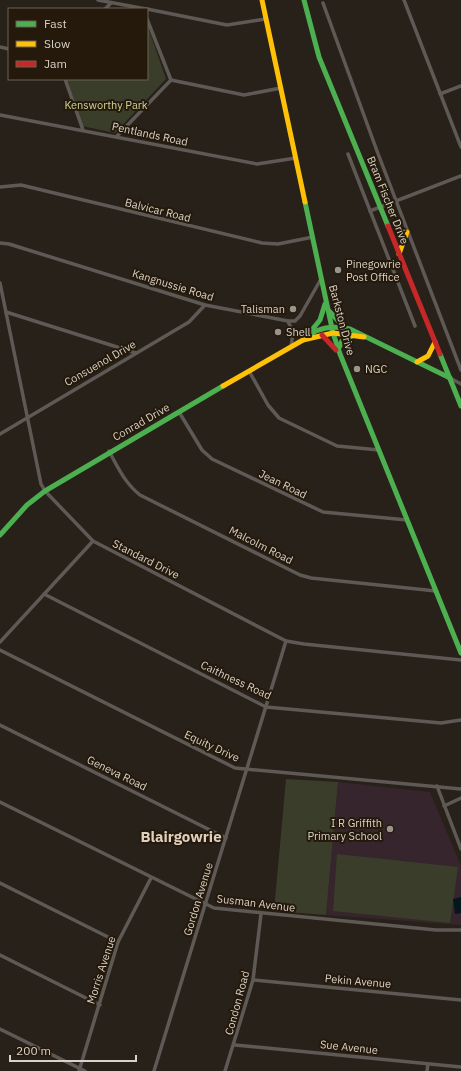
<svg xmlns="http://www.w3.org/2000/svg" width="461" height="1071" font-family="'IBM Plex Sans',sans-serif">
	<rect width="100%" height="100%" fill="#28211a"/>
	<polygon fill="#36252c" points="338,782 430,792 461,866 461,925 326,915"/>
	<g fill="#3a3d29">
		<polygon points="147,24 166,79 115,133 82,126 65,79 147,79"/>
		<polygon points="286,779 338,782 326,915 274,911"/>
		<polygon points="337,854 458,867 450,923 333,911"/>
	</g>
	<polygon fill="#04171d" points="461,897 461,913 455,914 453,899"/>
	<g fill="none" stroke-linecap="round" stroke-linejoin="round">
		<g stroke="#5e5954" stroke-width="3.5">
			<polyline points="98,0 146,9"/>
			<polyline points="404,0 461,147"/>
			<polyline points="323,3 377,151 461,370"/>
			<polyline points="105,9 111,3"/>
			<polyline points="147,9 227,25 266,19"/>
			<polyline points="0,47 9,49"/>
			<polyline points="65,79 83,130"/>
			<polyline points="171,80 244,95 281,88"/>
			<polyline points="440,94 461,86"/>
			<polyline points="0,115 257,164 296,158"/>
			<polyline points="117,136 171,80 147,19"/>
			<polyline points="348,154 415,326"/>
			<polyline points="0,187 21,185 262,243 278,244 313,237"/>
			<polyline points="370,211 461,176"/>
			<polyline points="0,243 9,244 205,305 288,321 295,321 300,316 321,279"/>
			<polyline points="0,283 41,484 45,491 93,541 286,641 304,644 461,660"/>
			<polyline points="6,312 136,353"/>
			<polyline points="288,321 293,333 291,347"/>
			<polyline points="249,371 268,405 279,418 337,446 379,450"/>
			<polyline points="450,378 461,384"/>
			<polyline points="179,412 202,450 212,459 323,512 407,520"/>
			<polyline points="0,434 189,322 205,305"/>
			<path d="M109 451C118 468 125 483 140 495L300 575 311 578 436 591"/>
			<polyline points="44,594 266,707 441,723 461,720"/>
			<polyline points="0,642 93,541"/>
			<polyline points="0,650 235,768 461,789"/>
			<polyline points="0,725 226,838"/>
			<polyline points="437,786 461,849"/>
			<polyline points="0,802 214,908 436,930 461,930"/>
			<polyline points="444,806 461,798"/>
			<polyline points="0,883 118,942"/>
			<polyline points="0,955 100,1005"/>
			<polyline points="253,980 461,1000"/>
			<polyline points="0,1029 85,1071"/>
			<polyline points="235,1045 461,1067"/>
			<polyline points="79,1071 118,942 151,878"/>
			<polyline points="154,1071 286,641"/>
			<polyline points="225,1071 253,980 261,914"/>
			<polyline points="427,1071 428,1064"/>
		</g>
		<g stroke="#4caf50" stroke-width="5">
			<polyline points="304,0 319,57 388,226"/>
			<polyline points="305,202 333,333 340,354 461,653"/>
			<polyline points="329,311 344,327"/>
			<polyline points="311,331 320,320 325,304"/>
			<path d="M303 340C316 327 332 325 350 329L450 378"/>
			<polyline points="338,350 342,341 352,336"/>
			<polyline points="440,354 461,406"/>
			<polyline points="0,535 27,505 45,491 223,386"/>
		</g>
		<g stroke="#ffc107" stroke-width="5">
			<polyline points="262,0 305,202"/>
			<polyline points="399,254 407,232"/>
			<polyline points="417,362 428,356 435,342"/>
			<polyline points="223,386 303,340 333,333 364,337"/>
		</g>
		<g stroke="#c62828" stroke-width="5">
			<polyline points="388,226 440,354"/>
			<polyline points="322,335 336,350"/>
		</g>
	</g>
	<g fill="#9b948c" stroke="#24190b" stroke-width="1.5">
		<circle cx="338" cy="270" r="4"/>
		<circle cx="293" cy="309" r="4"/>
		<circle cx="278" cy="332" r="4"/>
		<circle cx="357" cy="369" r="4"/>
		<circle cx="390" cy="829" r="4"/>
	</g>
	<g text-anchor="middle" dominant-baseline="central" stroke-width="4" stroke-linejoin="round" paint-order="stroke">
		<g font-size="11" fill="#ccd797" stroke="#24190b">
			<text x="106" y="105">Kensworthy Park</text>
		</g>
		<g font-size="11" fill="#d9d2c9" stroke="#24190b">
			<text transform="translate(150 134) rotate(12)">Pentlands Road</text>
			<text transform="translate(388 200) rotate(68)">Bram Fischer Drive</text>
			<text transform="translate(158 210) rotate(14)">Balvicar Road</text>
			<text transform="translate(173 285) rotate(17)">Kangnussie Road</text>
			<text transform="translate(342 320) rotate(75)">Barkston Drive</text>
			<text transform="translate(100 363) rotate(-30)">Consuenol Drive</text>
			<text transform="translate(141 422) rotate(-30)">Conrad Drive</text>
			<text transform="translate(283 484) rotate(26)">Jean Road</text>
			<text transform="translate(261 545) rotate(27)">Malcolm Road</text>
			<text transform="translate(146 559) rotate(27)">Standard Drive</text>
			<text transform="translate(236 680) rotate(25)">Caithness Road</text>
			<text transform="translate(212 746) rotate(25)">Equity Drive</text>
			<text transform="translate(117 773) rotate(26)">Geneva Road</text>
			<text transform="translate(198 899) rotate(-73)">Gordon Avenue</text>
			<text transform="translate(256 903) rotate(7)">Susman Avenue</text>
			<text transform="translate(101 970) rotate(-72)">Morris Avenue</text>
			<text transform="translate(358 981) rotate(5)">Pekin Avenue</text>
			<text transform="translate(237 1003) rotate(-75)">Condon Road</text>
			<text transform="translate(349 1047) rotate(6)">Sue Avenue</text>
		</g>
		<g font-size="11" fill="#d9d2c9" stroke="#24190b" text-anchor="start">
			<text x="346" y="264">Pinegowrie<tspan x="346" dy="13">Post Office</tspan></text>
			<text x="285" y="309" text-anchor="end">Talisman</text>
			<text x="286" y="332">Shell</text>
			<text x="365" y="369">NGC</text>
			<text x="382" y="823" text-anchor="end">I R Griffith<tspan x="382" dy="13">Primary School</tspan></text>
		</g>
		<g font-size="15" font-weight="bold" fill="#e0d1bf" stroke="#24190b">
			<text x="181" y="836">Blairgowrie</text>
		</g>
	</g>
	<rect x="8" y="8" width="140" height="72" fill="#24190b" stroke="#6c6357"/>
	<rect x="16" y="21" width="20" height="6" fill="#4caf50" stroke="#6c6357"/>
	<text x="44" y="28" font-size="12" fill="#d9d2c9">Fast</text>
	<rect x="16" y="41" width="20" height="6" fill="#ffc107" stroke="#6c6357"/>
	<text x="44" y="48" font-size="12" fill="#d9d2c9">Slow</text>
	<rect x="16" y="61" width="20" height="6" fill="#c62828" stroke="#6c6357"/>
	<text x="44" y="68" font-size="12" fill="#d9d2c9">Jam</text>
	<path d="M10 1055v6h126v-6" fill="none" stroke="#d9d2c9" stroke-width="2"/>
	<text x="16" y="1055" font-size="12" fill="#d9d2c9" stroke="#24190b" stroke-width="3" paint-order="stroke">200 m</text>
</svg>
